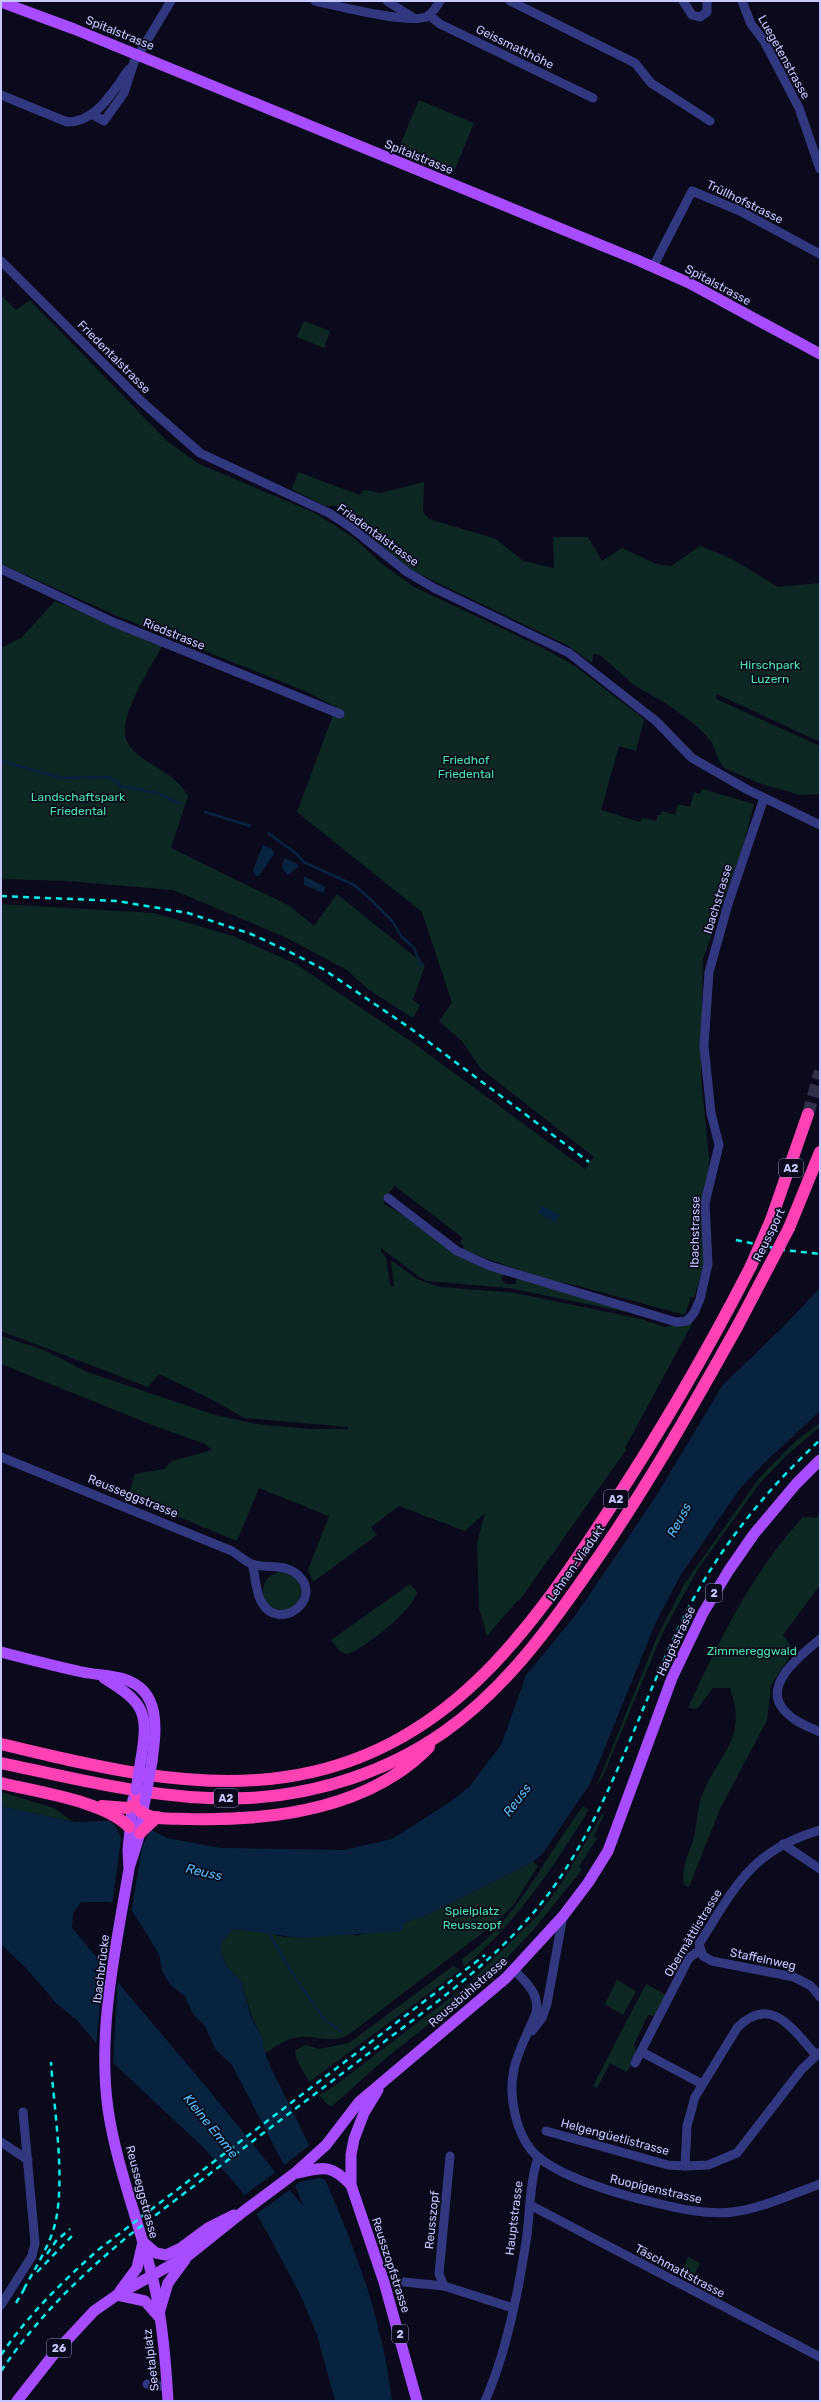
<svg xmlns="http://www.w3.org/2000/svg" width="821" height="2402" font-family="Rubik,sans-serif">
	<rect width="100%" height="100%" fill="#0b0a1d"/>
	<g fill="#0d2823">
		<polygon points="419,100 474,123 455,169 400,145"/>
		<polygon points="1,295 16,310 30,300 167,441 199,464 315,513 354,538 381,563 414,587 541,647 575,666 644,719 636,751 619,746 601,810 640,822 642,818 656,821 658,815 661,815 662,811 675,815 678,804 690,807 694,792 700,794 702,789 754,804 742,850 703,959 701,1077 709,1158 705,1261 694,1298 691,1297 685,1315 575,1285 548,1280 462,1250 464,1246 460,1243 463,1238 395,1186 385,1197 384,1204 504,1275 501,1279 506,1284 516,1284 516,1278 636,1314 509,1288 427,1281 418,1276 381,1248 381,1251 386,1258 390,1285 394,1287 391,1260 417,1279 440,1287 515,1293 641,1319 665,1327 693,1322 625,1448 626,1450 519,1601 518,1600 487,1636 479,1608 477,1543 485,1513 465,1531 399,1506 371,1527 377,1535 313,1582 308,1570 329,1516 259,1488 237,1541 128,1496 135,1474 164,1469 172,1461 212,1450 205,1444 152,1425 1,1364 1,1336 44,1350 87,1372 215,1415 256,1424 310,1429 348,1429 348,1427 244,1418 213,1400 159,1374 148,1387 1,1331 1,904 154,913 233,936 296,964 416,1045 585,1169 594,1157 481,1069 462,1041 439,1021 452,1003 422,912 297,812 336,707 305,691 115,615 1,564"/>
		<polygon points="304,321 330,331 324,348 297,337"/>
		<polygon points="298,472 360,495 363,490 381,493 424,482 423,512 429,519 496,539 523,561 554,568 553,537 588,537 602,561 622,548 656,564 671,566 700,546 732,559 778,587 820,583 820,742 717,694 716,699 820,746 820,794 800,795 759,783 724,768 718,759 712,742 697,726 667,704 634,685 600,655 593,654 592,663 567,645 413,571 373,539 362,518 343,506 325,506 292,489"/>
		<path d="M55 601 162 646C150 669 122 710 125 736 127 745 135 753 142 758 160 770 177 777 188 796L171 848 290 906 314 926 337 894 425 965 413 1000 420 1005 413 1018 369 990 347 970 285 937 173 890 67 881 1 879V648L22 637Z"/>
		<polygon points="820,1423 820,1427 787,1455 760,1483 698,1569 662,1634 603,1776 597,1785 657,1637 685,1583 760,1477 797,1440"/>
		<path d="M820 1513V1585L783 1635 794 1650 771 1685 767 1720 720 1809 689 1887 684 1885C681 1870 688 1855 693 1840 697 1827 697 1812 701 1798 717 1754 749 1740 730 1688H713L697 1709 688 1708C720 1639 751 1574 803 1517L816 1518Z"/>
		<circle cx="282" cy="1591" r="19"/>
		<path d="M410 1584 417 1592C414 1609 364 1649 347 1654L340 1651 331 1640Z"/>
		<polygon points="1,1792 54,1808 74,1822 1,1806"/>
		<path d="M583 1806 588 1810 585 1816C550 1872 515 1924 464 1967L462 1959C517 1921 544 1858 583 1806Z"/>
		<polygon points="602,1814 604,1815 594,1836 597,1838 579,1867 582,1869 577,1876 534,1929 491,1975 488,1973 479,1982 473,1979 538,1915 561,1884"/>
		<path d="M533 1862 538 1866 513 1906 493 1925 348 2035C330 2044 317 2035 299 2037 286 2038 276 2047 265 2053L263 2047V2039L252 2017 242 1983 226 1965 221 1952V1942L234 1929H249L284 1937 350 1934 356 1936 423 1917Z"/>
		<polygon points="453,1966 460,1970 309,2082 297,2060 295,2050 306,2045 319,2049 349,2043"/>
		<polygon points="617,1980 636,1991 623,2015 605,2004"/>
		<path d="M471 1982 472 1989C441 2015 409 2039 378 2065 362 2078 348 2093 332 2106L327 2104 319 2095 333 2087Z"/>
		<polygon points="646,1984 666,1995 654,2016 648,2015 634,2045 637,2056 627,2072 610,2063 597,2088 593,2086"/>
		<polygon points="688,2257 700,2263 692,2279 681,2274"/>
	</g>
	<g fill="#07233f" fill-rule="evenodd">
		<polygon points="263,845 272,849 274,854 259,876 256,876 253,870"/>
		<polygon points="284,858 297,864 298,867 288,875 282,868"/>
		<polygon points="304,876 325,887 324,893 304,885"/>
		<polygon points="542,1206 560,1215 556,1223 538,1213"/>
		<path d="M820 1288V1411L762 1465 739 1490 680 1576 656 1622 590 1784 543 1853 533 1862 423 1917 405 1922 401 1931 300 1938 234 1929 221 1942V1952L226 1965 242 1983 251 2017 263 2039V2047L270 2066C323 2171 378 2282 392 2401H335L317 2335 301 2296 262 2223 239 2188 203 2147 111 2061 77 2020 57 2004 27 1969 1 1944V1806L74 1822 133 1820 167 1838 221 1848 344 1850 392 1839 450 1802 469 1787 501 1745 522 1687 546 1604 688 1399 723 1385 786 1324ZM81 1902H109L131 1909 159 1954 162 1970 170 1985 185 1996 193 2014 205 2026 215 2049 232 2065 298 2192 303 2206 208 2089 72 1928 73 1913Z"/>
	</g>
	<g fill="#0b0a1d">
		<polygon points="725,1381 656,1496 613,1560 574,1617 521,1681 544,1603 607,1499 687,1398"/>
		<polygon points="106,1818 149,1832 142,1848 131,1914 129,1910 112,1905 121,1838 115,1825"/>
		<polygon points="104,1961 118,1978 113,2065 96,2047"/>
		<polygon points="311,2144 329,2180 319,2178 300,2182 293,2187 282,2167"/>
		<polygon points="277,2171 291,2189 255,2215 242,2197"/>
	</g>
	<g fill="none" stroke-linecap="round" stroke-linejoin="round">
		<g stroke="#07233f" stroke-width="2.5">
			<polyline points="1,761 62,778 110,777 121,786 156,793 181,804"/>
			<polyline points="205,812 250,826"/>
			<polyline points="268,833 297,854 304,862 354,885 367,896 393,922 401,936 414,948 421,965"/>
			<polyline points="267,1930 294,1976 324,2019 342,2032"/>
		</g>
		<polyline stroke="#30304a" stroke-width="12" stroke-dasharray="12 6" stroke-linecap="butt" points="808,1114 820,1071"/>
		<g stroke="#313880" stroke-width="9">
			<path d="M315 1C337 6 407 24 426 17 433 14 436 7 440 1"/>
			<polyline points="387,1 412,17"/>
			<polyline points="510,1 635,63 651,83 710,121"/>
			<polyline points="683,1 692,15 700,17 707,12 707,1"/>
			<polyline points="742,1 751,24 764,41 799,108 820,169"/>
			<polyline points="429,15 440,24 593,98"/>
			<path d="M1 95 67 122C91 122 105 103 118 85 123 78 125 72 132 67"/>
			<polyline points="92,114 104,121 124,93 134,62 171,1"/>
			<polyline points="1,261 141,401 200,453 329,513 349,526 407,572 434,588 569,653 656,721 692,758 748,790 820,825"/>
			<polyline points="653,267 692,191 740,211 820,254"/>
			<polyline points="1,569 113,622 340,714"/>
			<polyline points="388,1198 457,1251 490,1266 676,1322 687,1321 694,1313 700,1299 708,1264 705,1203 719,1145 711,1113 704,1046 709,972 728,904 764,798"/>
			<path d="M1 1457 232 1551C238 1555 246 1562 252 1564 268 1569 286 1563 299 1576 323 1600 279 1632 262 1603 255 1592 256 1576 252 1564"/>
			<path d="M820 1639C803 1654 761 1684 784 1710 793 1721 807 1726 820 1732"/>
			<path d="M820 1830C751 1850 735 1887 699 1944L703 1956 712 1961 794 1977 811 1986 820 1997"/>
			<polyline points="783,1844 820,1869"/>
			<path d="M514 1970C526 1982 540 1994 536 2013 529 2031 518 2050 514 2069 508 2096 516 2138 538 2157 561 2176 606 2190 635 2198 667 2205 700 2216 733 2212 763 2208 792 2194 820 2184"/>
			<polyline points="532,2031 542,2018 547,2004 563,1916"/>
			<polyline points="642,2052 702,2084"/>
			<polyline points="635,2063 689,1958 700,1950"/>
			<polyline points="546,2131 668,2165 685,2166 708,2165 737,2153 802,2069 820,2052"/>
			<polyline points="1,2142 28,2160"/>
			<path d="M685 2166 687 2126 695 2097 737 2028C771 1993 793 2030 816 2055"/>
			<polyline points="530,2205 820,2357"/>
			<polyline points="404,2282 444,2286 513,2308"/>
			<polyline points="444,2286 439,2274 450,2156"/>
			<polyline points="1,2305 32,2256 35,2243 23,2112"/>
			<polyline points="147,2384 167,2387"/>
			<path d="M485 2401C507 2352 519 2289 527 2235 530 2209 530 2182 538 2157"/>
		</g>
		<g stroke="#a74dff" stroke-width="11">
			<polyline points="1,2 74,29 635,259 689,283 820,354"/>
			<path d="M1 1652C28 1659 55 1666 82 1672 96 1675 111 1675 124 1679 162 1691 156 1731 152 1761"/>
			<path d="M104 1678C144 1703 149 1711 141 1759"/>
			<path d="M133 1799 128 1850 129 1869C116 1947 97 2030 108 2109 117 2171 143 2231 156 2293 163 2328 166 2365 168 2401"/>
			<polyline points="130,1865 140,1833 144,1805"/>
			<polyline points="378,2090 364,2113 354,2139 351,2155 351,2185 384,2282 417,2401"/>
			<path d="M298 2173C324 2167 331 2164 351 2185"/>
			<polyline points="143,2242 156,2253 166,2255 181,2248 208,2228 234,2215"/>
			<polyline points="120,2291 137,2268 142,2246"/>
			<polyline points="117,2295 145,2301 158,2316"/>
			<polyline points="160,2310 168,2283 185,2260"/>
			<polyline points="17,2401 54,2354 94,2311 117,2295 189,2255 244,2211 295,2173 326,2145 359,2102 506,1978 563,1916 588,1883 608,1851 672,1678 703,1613 729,1570 754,1534 796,1484 820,1460"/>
		</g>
		<g stroke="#ff41b4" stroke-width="12">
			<polyline points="771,1220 808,1114"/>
			<polyline points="789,1228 820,1152"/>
			<path d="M1 1744C92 1766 192 1791 285 1777 444 1754 528 1634 609 1510 661 1431 708 1350 751 1266"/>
			<path d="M1 1763C81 1780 166 1802 249 1798 318 1794 387 1772 444 1732 501 1692 544 1635 583 1579 640 1499 689 1413 737 1327"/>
			<path d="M1 1783C36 1792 105 1801 129 1827"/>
			<path d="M136 1790 140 1811C152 1821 176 1818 190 1819 272 1821 369 1809 429 1747"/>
			<polyline points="102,1806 127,1808 144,1801"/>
			<polyline points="140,1833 157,1817"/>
		</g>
		<g stroke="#00f1ec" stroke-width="2.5" stroke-dasharray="6 5" stroke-linecap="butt">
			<polyline points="1,896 117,901 188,913 251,934 288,951 323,969 410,1028 589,1162"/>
			<polyline points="736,1240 784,1250 820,1254"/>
			<polyline points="47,2254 56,2241 70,2229"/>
			<polyline points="37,2272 74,2234"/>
			<path d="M24 2289C35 2268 51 2244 56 2220 65 2173 54 2111 51 2062"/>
			<polyline points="16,2303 26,2286"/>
			<path d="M1 2355C28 2315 62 2282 98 2250L485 1955"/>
			<path d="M1 2371C38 2317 77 2279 127 2237 203 2179 279 2121 356 2063 424 2011 498 1962 550 1892 611 1808 639 1707 685 1615 718 1549 766 1490 820 1440"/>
		</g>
		<g stroke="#a74dff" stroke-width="11">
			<polyline points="136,1790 141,1759"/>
			<polyline points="145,1801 152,1761"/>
		</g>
		<g stroke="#ff41b4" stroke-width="12">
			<polyline points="751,1266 771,1220"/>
			<polyline points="737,1327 789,1228"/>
		</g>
	</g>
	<g text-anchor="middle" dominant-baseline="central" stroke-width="3.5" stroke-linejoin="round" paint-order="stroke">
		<g fill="#0b0a1d" stroke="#8e8ebb" stroke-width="1">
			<rect x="779" y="1159" width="24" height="18" rx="3"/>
			<rect x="604" y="1490" width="24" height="18" rx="3"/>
			<rect x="706" y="1584" width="16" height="18" rx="3"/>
			<rect x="214" y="1789" width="24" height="18" rx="3"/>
			<rect x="392" y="2325" width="16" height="18" rx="3"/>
			<rect x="47" y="2339" width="24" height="18" rx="3"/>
		</g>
		<g font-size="11" font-weight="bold" fill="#c6c7ff">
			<text x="791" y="1168">A2</text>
			<text x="616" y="1499">A2</text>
			<text x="714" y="1593">2</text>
			<text x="226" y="1798">A2</text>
			<text x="400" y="2334">2</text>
			<text x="59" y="2348">26</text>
		</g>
		<g font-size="12" fill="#c6c7ff" stroke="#0b0a1d">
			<text transform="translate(120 33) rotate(22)">Spitalstrasse</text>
			<text transform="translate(515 47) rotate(26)">Geissmatthöhe</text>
			<text transform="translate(784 57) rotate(61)">Luegetenstrasse</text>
			<text transform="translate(419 157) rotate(22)">Spitalstrasse</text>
			<text transform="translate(745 202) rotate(26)">Trüllhofstrasse</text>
			<text transform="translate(718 285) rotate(28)">Spitalstrasse</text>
			<text transform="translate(114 357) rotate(45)">Friedentalstrasse</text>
			<text transform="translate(378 535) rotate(36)">Friedentalstrasse</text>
			<text transform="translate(174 634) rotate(22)">Riedstrasse</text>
			<text transform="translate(718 899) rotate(-73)">Ibachstrasse</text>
			<text transform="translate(695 1232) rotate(-89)">Ibachstrasse</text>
			<text transform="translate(769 1235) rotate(-64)">Reussport</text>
			<text transform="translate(133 1496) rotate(22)">Reusseggstrasse</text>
			<text transform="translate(576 1563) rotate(-55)">Lehnen-Viadukt</text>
			<text transform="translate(676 1641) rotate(-65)">Hauptstrasse</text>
			<text transform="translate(693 1933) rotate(-59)">Obermättlistrasse</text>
			<text transform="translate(763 1959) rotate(12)">Staffelnweg</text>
			<text transform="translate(101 1969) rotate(-83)">Ibachbrücke</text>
			<text transform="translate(468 1992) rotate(-41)">Reussbühlstrasse</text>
			<text transform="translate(615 2137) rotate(15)">Helgengüetlistrasse</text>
			<text transform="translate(656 2189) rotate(13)">Ruopigenstrasse</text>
			<text transform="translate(142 2192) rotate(75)">Reusseggstrasse</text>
			<text transform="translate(514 2218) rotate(-83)">Hauptstrasse</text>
			<text transform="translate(432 2220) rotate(-84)">Reusszopf</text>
			<text transform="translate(391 2265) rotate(72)">Reusszopfstrasse</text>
			<text transform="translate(680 2271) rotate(28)">Täschmattstrasse</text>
			<text transform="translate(151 2360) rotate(-97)">Seetalplatz</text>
		</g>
		<g font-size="12" fill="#4ae7ad" stroke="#0b0a1d">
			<text x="770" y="665">Hirschpark<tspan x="770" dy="14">Luzern</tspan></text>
			<text x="466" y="760">Friedhof<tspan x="466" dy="14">Friedental</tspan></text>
			<text x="78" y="797">Landschaftspark<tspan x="78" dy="14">Friedental</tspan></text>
			<text x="752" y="1651">Zimmereggwald</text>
			<text x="472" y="1911">Spielplatz<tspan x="472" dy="14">Reusszopf</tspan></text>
		</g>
		<g font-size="13" font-style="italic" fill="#54c5ff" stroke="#0b0a1d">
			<text transform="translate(679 1520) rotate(-62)">Reuss</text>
			<text transform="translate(517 1800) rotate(-53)">Reuss</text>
			<text transform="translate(204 1872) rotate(13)">Reuss</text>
			<text transform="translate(211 2126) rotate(51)">Kleine Emme</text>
		</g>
	</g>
	<rect width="821" height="2402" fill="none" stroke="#c6c7ff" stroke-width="4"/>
</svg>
